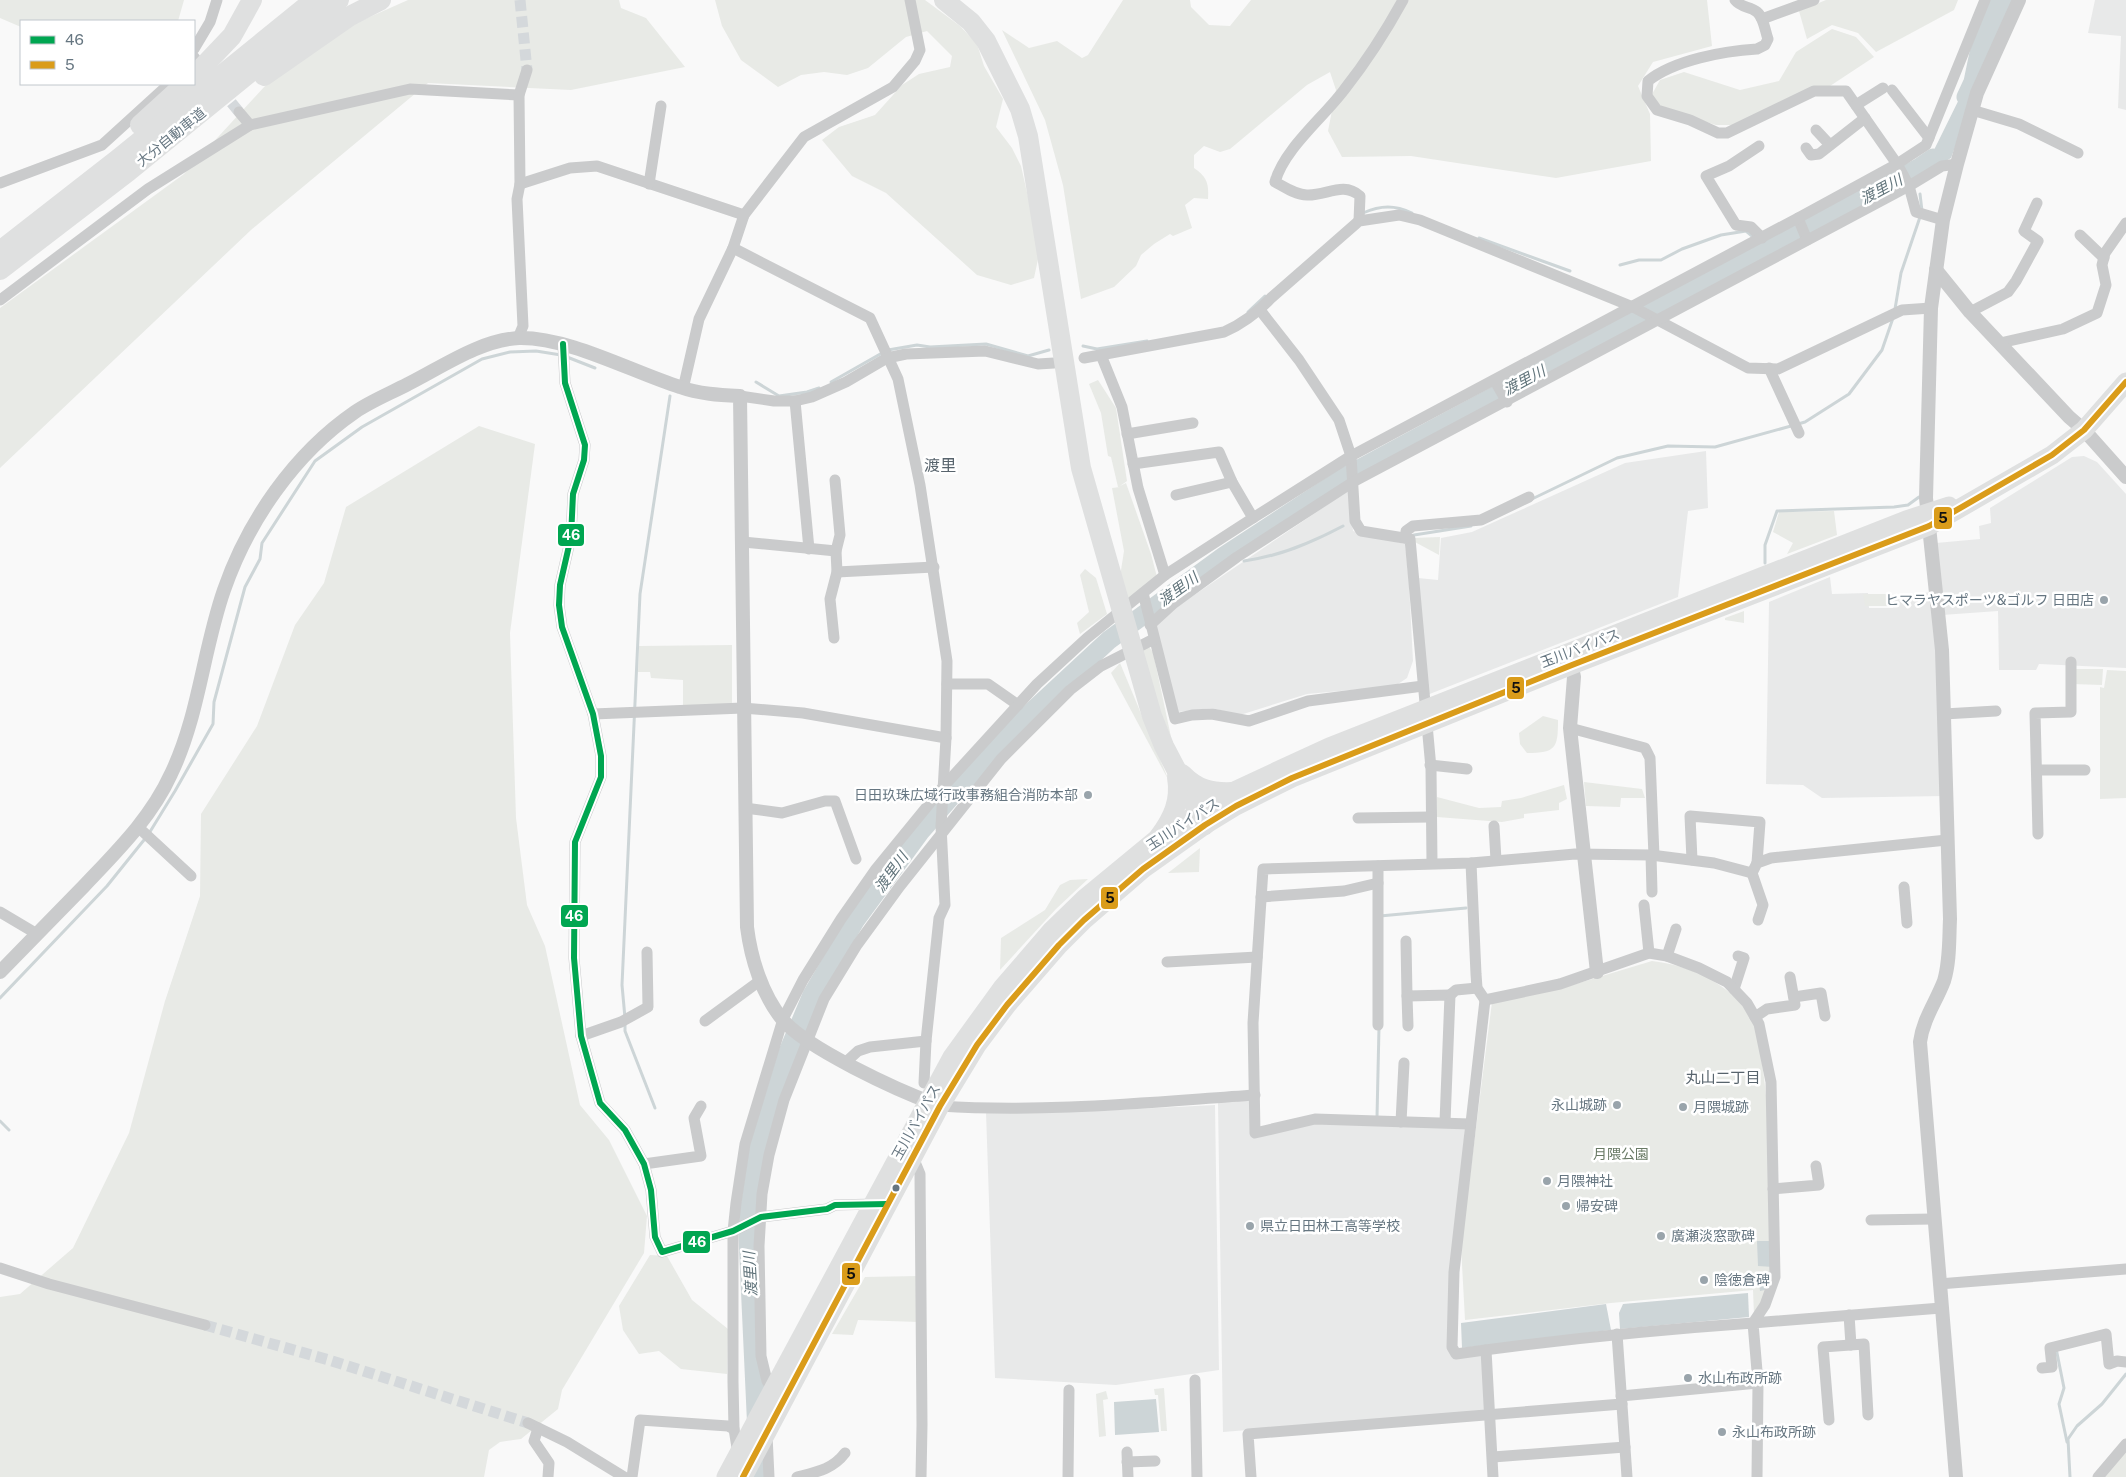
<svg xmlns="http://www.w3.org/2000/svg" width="2126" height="1477" font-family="'Public Sans','Noto Sans JP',sans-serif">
	<rect width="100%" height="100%" fill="#f9f9f9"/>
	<g fill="#e8e9e9">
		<polygon points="2095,0 2126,0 2126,110 2118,108 2121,36 2088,33"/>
		<polygon points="1706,451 1708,508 1688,511 1678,597 1427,695 1418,578 1438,580 1441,538 1472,532 1625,463"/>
		<polygon points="2084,456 2097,462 2126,494 2126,668 2039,664 2036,670 1999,670 1998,611 1942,615 1936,543 1980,539 1979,526 1991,523 1990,508 2072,457"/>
		<polygon points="1349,490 1353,531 1405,544 1409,584 1413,661 1407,678 1395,686 1307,694 1240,715 1212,708 1178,712 1156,626 1178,606"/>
		<polygon points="1830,577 1832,594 1868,593 1869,608 1893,608 1893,596 1933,592 1944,796 1822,798 1803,785 1766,784 1769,602"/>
		<polygon points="1250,1100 1252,1136 1316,1122 1465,1127 1448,1346 1483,1352 1488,1411 1223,1432 1218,1103"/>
		<polygon points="1215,1105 1219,1370 1116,1385 995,1378 986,1112 1096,1111"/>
	</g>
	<g fill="#e8eae6">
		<polygon points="0,0 184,0 178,21 21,21 21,27 0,18"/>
		<polygon points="408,0 619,0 621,8 646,18 685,67 571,90 428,83 251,230 0,468 0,308 184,174 276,74 345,28"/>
		<polygon points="715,0 925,0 960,26 977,44 984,66 1003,99 996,127 1012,148 1021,166 1040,250 1034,278 1011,285 977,275 886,193 852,176 822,140 839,127 875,115 902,85 919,74 950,67 952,56 927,31 906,37 868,68 847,75 824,72 801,75 778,87 741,60 722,26"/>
		<path d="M1123 0H1190L1191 7 1209 25 1230 26 1251 0H1707L1712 46 1653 62 1638 86 1650 114 1651 161 1556 178 1411 156 1342 157 1328 131 1336 90 1330 72 1307 85 1230 149 1220 152 1204 146 1194 155V168C1207 177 1209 183 1208 199L1194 198 1185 205 1192 228 1173 236 1170 234 1154 244 1141 255 1136 266 1114 287 1081 299 1063 185 1045 120 1002 30 1029 48 1057 41 1082 58 1088 55Z"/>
		<polygon points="1826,0 1958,0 1954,10 1876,52 1858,33 1832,25 1807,39 1799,11"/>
		<polygon points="1832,29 1856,37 1874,57 1830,86 1735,125 1716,125 1664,109 1651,96 1660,80 1684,72 1740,90 1779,81 1796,52"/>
		<polygon points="1098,380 1116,408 1127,481 1120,486 1126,483 1151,554 1157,577 1125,601 1119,583 1124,551 1112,488 1120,487 1118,487 1111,457 1108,456 1101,413 1089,384"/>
		<polygon points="479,426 535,444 510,633 516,818 527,905 545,946 580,1105 609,1140 647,1216 644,1253 562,1390 558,1409 521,1439 500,1442 489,1450 484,1477 0,1477 0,1297 20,1294 73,1248 129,1133 165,1001 200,896 201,814 257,726 295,625 324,583 346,507"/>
		<polygon points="1834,511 1837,535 1787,554 1793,543 1773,532 1779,512"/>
		<polygon points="1440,537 1439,555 1413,541 1413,538"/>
		<polygon points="1085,569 1096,578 1107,614 1080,634 1077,623 1089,612 1080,575"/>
		<polygon points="1863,594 1887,594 1887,606 1865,606"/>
		<polygon points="1744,611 1744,623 1725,620 1725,618"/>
		<polygon points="732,645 732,706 683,707 683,680 651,678 650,672 638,672 639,646"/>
		<polygon points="1149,647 1153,652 1171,737 1153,695 1139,650"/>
		<polygon points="1120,663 1169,781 1111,673"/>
		<polygon points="2072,669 2103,669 2102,685 2072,684"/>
		<polygon points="2107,670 2126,671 2126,798 2100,799 2100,687 2104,688"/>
		<path d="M1543 716 1558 720C1558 748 1556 753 1527 753L1520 744 1519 733Z"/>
		<polygon points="1584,782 1642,789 1645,798 1621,798 1620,807 1586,806"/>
		<polygon points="1564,785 1567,799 1559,803 1559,810 1524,814 1524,818 1502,822 1437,817 1437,797 1479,808 1501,807 1502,801 1521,798"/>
		<polygon points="1200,848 1199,872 1168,873"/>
		<polygon points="1088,879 1056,909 1000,970 1001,938 1045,910 1060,885 1070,880"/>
		<path d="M1652 961C1689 965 1730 983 1751 1017 1757 1027 1759 1045 1761 1057 1773 1129 1769 1204 1772 1277L1763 1302 1754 1315 1753 1290 1611 1303 1465 1320 1461 1246 1492 1002 1559 989Z"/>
		<polygon points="650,1255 667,1256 692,1300 728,1329 727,1374 681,1369 659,1351 639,1354 623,1330 619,1306"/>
		<polygon points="918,1276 919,1322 858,1320 853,1335 832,1334 865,1277"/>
		<polygon points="1164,1388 1167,1431 1161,1431 1158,1395 1155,1395 1154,1389"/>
		<polygon points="1106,1391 1108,1399 1103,1400 1106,1436 1099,1437 1096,1394"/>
		<polygon points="2126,1448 2126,1477 2102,1477"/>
	</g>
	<g fill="#cdd5d7">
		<polygon points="1995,0 2014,0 1984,70 1968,63"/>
		<polygon points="1972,73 1981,77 1951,158 1917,178 1909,166 1934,150"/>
		<polygon points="1757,1241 1772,1241 1773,1267 1758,1266"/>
		<polygon points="1762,1274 1766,1275 1769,1279 1765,1290 1760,1291 1758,1277"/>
		<polygon points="1748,1293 1749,1317 1620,1329 1619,1313 1623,1304"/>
		<polygon points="1606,1304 1611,1330 1462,1348 1461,1323"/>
		<polygon points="1156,1399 1159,1432 1115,1435 1114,1402"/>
	</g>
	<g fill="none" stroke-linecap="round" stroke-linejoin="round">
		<g stroke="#cdd5d7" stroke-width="3">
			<polyline points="1920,194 1922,211"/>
			<path d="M1363 213C1381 205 1395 205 1412 213"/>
			<polyline points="1479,238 1570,271"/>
			<polyline points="1620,265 1639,260 1661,260 1682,249 1721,235 1746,231 1752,236"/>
			<polyline points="1895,309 1901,273 1920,217"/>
			<polyline points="1248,312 1265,296"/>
			<polyline points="1083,346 1097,349 1147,341"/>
			<polyline points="888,350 917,345 930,347 986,344 1028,356 1049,350"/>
			<polyline points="567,357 595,368"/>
			<polyline points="756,382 779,396 807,392 819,388"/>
			<polyline points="831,382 882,353"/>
			<polyline points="1798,424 1805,422 1849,394 1882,350 1893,318"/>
			<polyline points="1532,499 1617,458 1668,446 1715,447 1791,426"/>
			<polyline points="1414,535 1471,526"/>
			<path d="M1244 561C1280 556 1311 543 1343 526"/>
			<polyline points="1765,563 1765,545 1777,511 1894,507 1908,505 1919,497"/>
			<polyline points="1380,916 1466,908"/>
			<polyline points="0,998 107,886 148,835 175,791 213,724 214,702 245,587 260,559 262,543 315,461 362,427 482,359 510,352 536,351 561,355"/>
			<polyline points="625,1018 622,985 640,594 670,396"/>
			<polyline points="625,1024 625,1031 655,1108"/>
			<polyline points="1377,1117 1379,1027"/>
			<polyline points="0,1121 9,1130"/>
			<polyline points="2056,1348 2064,1388 2059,1404 2067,1442"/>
			<polyline points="2070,1477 2068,1439 2077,1426 2102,1404 2126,1374"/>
		</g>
		<g stroke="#cdd5d7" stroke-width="19">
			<polyline points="1966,97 1973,82 1979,53 2000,0"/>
			<polyline points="759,1477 748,1237 749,1213 759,1147 788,1052 812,995 855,921 921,831 1001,740 1109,640 1224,556 1346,476 1920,167 1933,158"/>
		</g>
		<g stroke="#d4d8db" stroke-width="11" stroke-dasharray="11 5.5" stroke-linecap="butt">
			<polyline points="520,0 527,70"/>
			<polyline points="221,90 239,112"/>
			<polyline points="205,1325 329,1360 528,1423"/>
		</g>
		<g stroke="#cacbcc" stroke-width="11">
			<path d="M1735 0C1741 8 1750 6 1757 12 1764 18 1765 31 1768 39L1765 45 1757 49C1724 51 1674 60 1648 81L1647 96 1657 110 1690 120 1718 133H1727L1814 91H1846L1897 164 1909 186 1916 212 1943 220"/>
			<polyline points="1762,19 1814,0"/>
			<polyline points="194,49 210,22 217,0"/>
			<polyline points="194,57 197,61"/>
			<polyline points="1892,90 1929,138"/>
			<polyline points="1856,105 1883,88"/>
			<polyline points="1972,110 2019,124 2078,153"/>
			<polyline points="239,112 250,125"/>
			<polyline points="1816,130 1830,145"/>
			<polyline points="1759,146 1729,166 1706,176 1736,225 1751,227 1762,238"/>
			<polyline points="1806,148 1811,155 1819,154 1865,118"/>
			<polyline points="0,183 102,145 169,84"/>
			<polyline points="520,184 570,168 597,166 744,215"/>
			<polyline points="649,184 661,106"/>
			<polyline points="1798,218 1807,240"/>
			<path d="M1359 221 1360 196C1343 181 1326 196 1307 195 1296 195 1284 187 1275 182 1284 149 1323 118 1344 90 1366 62 1386 31 1403 0"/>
			<polyline points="2080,235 2104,258"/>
			<polyline points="733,248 870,318 898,379 920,485 947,661 946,738 941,826 945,905 939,918 926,1041 870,1047 858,1051 846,1062"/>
			<polyline points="0,300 148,189 250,125 410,89 519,95"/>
			<polyline points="1260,310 1299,360 1339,420 1351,456 1355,521 1361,531 1410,539 1431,768 1432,863"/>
			<polyline points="1970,312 2008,292 2016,281 2038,241 2024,231 2037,203"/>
			<polyline points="518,338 523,326 517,199 520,184 519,95 527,70"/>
			<polyline points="2000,343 2063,329 2097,313 2106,285 2102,265 2105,253 2126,223"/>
			<polyline points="563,344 565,383 585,445 584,460 573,494 571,537 560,585 559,605 562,627 593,714 601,756 601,777 575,842 574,958 581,1036 600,1103 625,1130 644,1164 651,1190 655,1237 662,1252 733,1231 761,1217 827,1209 835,1205 876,1204"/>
			<polyline points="1101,355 1122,407 1138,488 1165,575"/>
			<path d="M1084 358 1224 332C1242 324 1258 312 1271 298L1359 221 1399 215 1420 220 1633 307 1748 368 1778 369 1902 310 1931 308"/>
			<polyline points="1769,368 1799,433"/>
			<polyline points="1495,381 1507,402"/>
			<polyline points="683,389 699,319 733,248 744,215 804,137 893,87 915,61 920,50 910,0"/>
			<polyline points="740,396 774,401 795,401 812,397 846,382 887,358 906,354 985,351 1038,364 1054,363"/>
			<polyline points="795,401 809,549"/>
			<polyline points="1127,434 1193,423"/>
			<polyline points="1133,464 1219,452 1232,482 1253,518"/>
			<polyline points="1176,495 1232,482"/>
			<polyline points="1406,538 1406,531 1413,526 1481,520 1529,497"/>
			<polyline points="743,542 836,551"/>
			<polyline points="837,572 934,567"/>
			<polyline points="1143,593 1175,719 1192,715 1212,714 1249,721 1308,701 1423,686"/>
			<polyline points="1150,625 1174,603 1237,557 1353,482 1909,186 1942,166 1957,164"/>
			<polyline points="834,638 830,599 837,572 836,551 840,535 835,480"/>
			<polyline points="947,684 988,684 1018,705"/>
			<polyline points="593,714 743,708 803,713 946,738"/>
			<polyline points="1944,714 1996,711"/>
			<polyline points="1570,728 1645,748 1650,758 1654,856"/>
			<polyline points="1430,765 1467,769"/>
			<polyline points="2037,770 2085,770"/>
			<polyline points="745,808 782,813 825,801 835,801 856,859"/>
			<polyline points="1358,818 1431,817"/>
			<polyline points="1494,826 1496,860"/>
			<polyline points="138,827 191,876"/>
			<polyline points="2038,834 2035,713 2071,712 2071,662"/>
			<polyline points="1651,855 1652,892"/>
			<polyline points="1692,860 1690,816 1760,822 1757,863"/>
			<polyline points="1471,863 1476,974 1477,988 1485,1000"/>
			<polyline points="1752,873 1763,905 1758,920"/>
			<polyline points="1904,887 1907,923"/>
			<polyline points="1261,897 1344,891 1378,883"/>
			<polyline points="1644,905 1649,953"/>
			<polyline points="0,912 37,934"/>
			<polyline points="1406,941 1407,996 1450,995 1445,1122"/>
			<polyline points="1667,956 1676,929"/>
			<polyline points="1167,962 1257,957"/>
			<polyline points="1734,989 1744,958 1738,956"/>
			<polyline points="1450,995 1456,990 1477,988"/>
			<polyline points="1407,996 1408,1026"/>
			<polyline points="1794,997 1821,993 1825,1016"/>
			<polyline points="1755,1017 1767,1009 1795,1005 1790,977"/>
			<polyline points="705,1021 761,980"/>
			<polyline points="1378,1025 1378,866"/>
			<polyline points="581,1036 621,1022 648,1007 647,952"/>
			<polyline points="924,1083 926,1041"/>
			<path d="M940 1106C1045 1113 1151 1102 1255 1095"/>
			<polyline points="1401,1122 1404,1063"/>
			<polyline points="1470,1124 1315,1119 1255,1133 1253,1023 1263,869 1471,863 1575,854 1651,855 1714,863 1752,873 1757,863 1771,858 1947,840"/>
			<polyline points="913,1157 920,1174 922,1425 921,1477"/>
			<polyline points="644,1164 701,1156 694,1118 701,1106"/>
			<polyline points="1773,1189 1819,1185 1816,1166"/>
			<polyline points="1871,1220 1933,1219"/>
			<polyline points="0,1268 49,1284 205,1325"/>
			<polyline points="1939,1284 2126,1269"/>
			<polyline points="1849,1315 1851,1345"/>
			<polyline points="1617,1334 1627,1477"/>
			<polyline points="1486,1350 1493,1477"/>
			<polyline points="2042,1368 2052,1367 2050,1348 2106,1334 2109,1364 2117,1361 2126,1362"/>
			<polyline points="1195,1380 1197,1477"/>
			<polyline points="777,1392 772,1389 767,1381 761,1356 759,1246 762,1194 769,1155 784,1100 824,999 857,945 900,886 1001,759 1070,690 1101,666 1154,639"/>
			<polyline points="1621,1396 1758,1383"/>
			<polyline points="1829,1420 1823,1347 1864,1344 1868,1415"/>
			<polyline points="528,1423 567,1442 624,1477"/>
			<polyline points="538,1428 534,1441 549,1463 548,1477"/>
			<polyline points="767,1435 769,1477"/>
			<polyline points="1127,1452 1128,1477"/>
			<polyline points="738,1454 734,1429 733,1382 733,1231 736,1203 745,1144 783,1019 803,980 841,919 876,869 943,787 1037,684 1087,638 1165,575 1253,518 1351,456 1798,218 1897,164 1926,145 1985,0"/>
			<polyline points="1493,1457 1625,1447"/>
			<polyline points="1127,1462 1155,1461"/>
			<polyline points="632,1477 640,1420 728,1426 734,1429"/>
			<path d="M797 1477C817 1472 833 1469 845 1453"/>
			<polyline points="1068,1477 1069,1390"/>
			<polyline points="1251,1477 1248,1434 1622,1404"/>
			<path d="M1757 1477 1758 1383 1753 1323 1765 1305 1775 1277 1771 1082 1759 1024 1747 1003 1727 982 1699 968 1667 956 1649 953 1560 984 1485 1000 1454 1272 1452 1347 1456 1354C1555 1340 1654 1330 1753 1323L1941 1308"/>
			<polyline points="2098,1477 2126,1444"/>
		</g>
		<g stroke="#cacbcc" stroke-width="14">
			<polyline points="1936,270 1970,312 2069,417 2084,430 2126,477"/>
			<polyline points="1570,658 1574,677 1570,728 1597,972"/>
			<path d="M0 972C28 943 56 915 84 886 117 851 151 818 171 774 199 716 203 650 224 590 248 521 294 454 355 412 371 401 391 393 408 384 442 367 480 340 519 338 569 337 632 372 680 387 699 394 720 395 740 396L747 927C751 959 762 994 782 1019 805 1048 899 1091 935 1104"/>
			<path d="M1956 1477 1920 1042C1923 1019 1936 1002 1944 981 1950 961 1949 940 1950 919L1942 650 1926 498 1931 308 1943 220 1957 164 1977 93 2019 0"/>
		</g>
		<g stroke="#dfe0e0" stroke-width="19">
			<polyline points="726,1477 952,1057 1002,988 1052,930 1085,898 1159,837 1234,791 1329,747 1906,520 1949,506"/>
			<polyline points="743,1477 940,1106 977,1045 1007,1005 1059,945 1084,920 1143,869 1205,825 1236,806 1292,778 1572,665 1929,526 2052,455 2084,430 2126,382"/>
		</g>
		<g stroke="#dfe0e0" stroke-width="20">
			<polyline points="944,0 971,22 986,41 1020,109 1028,136 1081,468 1152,716 1164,746 1205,825"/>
			<polyline points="194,76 232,36 252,0"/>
			<polyline points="264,76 350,16 381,0"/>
			<polyline points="140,125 185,84"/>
			<polyline points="0,251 118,159 314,0"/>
			<polyline points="0,270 129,171 339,0"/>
			<path d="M1182 774C1198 790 1211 793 1233 792"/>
			<path d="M1159 837C1173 818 1181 801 1177 777"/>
		</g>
		<defs>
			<polyline id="bus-1" points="563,344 565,383 585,445 584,460 573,494 571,537 560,585 559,605 562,627 593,714 601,756 601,777 575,842 574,958 581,1036 600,1103 625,1130 644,1164 651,1190 655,1237 662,1252 733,1231 761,1217 827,1209 835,1205 887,1204"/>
			<polyline id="bus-2" points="743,1477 940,1106 977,1045 1007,1005 1059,945 1084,920 1143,869 1205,825 1236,806 1292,778 1572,665 1929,526 2052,455 2084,430 2126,382"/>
		</defs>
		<use href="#bus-1" stroke="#fff" stroke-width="10"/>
		<use href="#bus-2" stroke="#fff" stroke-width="10"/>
		<use href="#bus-1" stroke="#00a651" stroke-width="6"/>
		<use href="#bus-2" stroke="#da9c1a" stroke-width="6"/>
	</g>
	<g fill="#99a4ab" stroke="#fff" stroke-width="2">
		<circle cx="2104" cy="600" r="5"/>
		<circle cx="1088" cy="795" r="5"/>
		<circle cx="1617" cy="1105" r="5"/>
		<circle cx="1683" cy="1107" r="5"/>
		<circle cx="1547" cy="1181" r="5"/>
		<circle cx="1566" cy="1206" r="5"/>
		<circle cx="1250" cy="1226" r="5"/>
		<circle cx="1661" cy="1236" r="5"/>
		<circle cx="1704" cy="1280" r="5"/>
		<circle cx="1688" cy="1378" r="5"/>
		<circle cx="1722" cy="1432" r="5"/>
	</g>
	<circle fill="#667681" stroke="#fff" stroke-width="2" cx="896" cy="1188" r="4.5"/>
	<g text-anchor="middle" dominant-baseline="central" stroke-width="5" stroke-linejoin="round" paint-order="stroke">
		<g font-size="14" fill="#667681" stroke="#fff">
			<text transform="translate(171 137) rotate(-39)">大分自動車道</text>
			<text transform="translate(1580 648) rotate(-21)">玉川バイパス</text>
			<text transform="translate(1183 824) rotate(-33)">玉川バイパス</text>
			<text transform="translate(916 1122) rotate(-61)">玉川バイパス</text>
		</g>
		<g font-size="14" fill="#667681" stroke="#fff" text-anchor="start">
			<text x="2094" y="600" text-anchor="end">ヒマラヤスポーツ&amp;ゴルフ 日田店</text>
			<text x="1078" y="795" text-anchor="end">日田玖珠広域行政事務組合消防本部</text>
			<text x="1607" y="1105" text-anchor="end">永山城跡</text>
			<text x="1693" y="1107">月隈城跡</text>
			<text x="1557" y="1181">月隈神社</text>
			<text x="1576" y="1206">帰安碑</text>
			<text x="1260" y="1226">県立日田林工高等学校</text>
			<text x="1671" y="1236">廣瀬淡窓歌碑</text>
			<text x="1714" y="1280">陰徳倉碑</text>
			<text x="1698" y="1378">水山布政所跡</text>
			<text x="1732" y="1432">永山布政所跡</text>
		</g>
		<g font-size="14" fill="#697a65" stroke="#fff">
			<text x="1621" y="1154">月隈公園</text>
		</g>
		<g font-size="15" font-style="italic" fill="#61747b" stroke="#fff">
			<text transform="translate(1881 189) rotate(-28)">渡里川</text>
			<text transform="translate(1524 380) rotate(-28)">渡里川</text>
			<text transform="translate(1178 589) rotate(-36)">渡里川</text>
			<text transform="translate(891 872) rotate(-54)">渡里川</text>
			<text transform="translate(750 1274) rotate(-93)">渡里川</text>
		</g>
		<g font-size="15" fill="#58646d" stroke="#fff">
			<text x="1723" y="1077">丸山二丁目</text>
		</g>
		<g font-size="16" fill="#58646d" stroke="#fff">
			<text x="940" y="465">渡里</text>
		</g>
	</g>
	<g stroke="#fff" stroke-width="2">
		<rect x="1933" y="506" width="20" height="24" rx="5" fill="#da9c1a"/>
		<rect x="557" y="523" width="28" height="24" rx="5" fill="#00a651"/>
		<rect x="1506" y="676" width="19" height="24" rx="5" fill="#da9c1a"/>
		<rect x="1100" y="886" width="19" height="24" rx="5" fill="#da9c1a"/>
		<rect x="560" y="904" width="29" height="24" rx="5" fill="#00a651"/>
		<rect x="682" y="1230" width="29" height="24" rx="5" fill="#00a651"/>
		<rect x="841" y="1262" width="20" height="24" rx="5" fill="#da9c1a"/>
	</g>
	<g font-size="14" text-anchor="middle" font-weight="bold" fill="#fff">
		<text x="571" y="540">46</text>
		<text x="574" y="921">46</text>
		<text x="697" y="1247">46</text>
	</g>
	<g font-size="14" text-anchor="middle" font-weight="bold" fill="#111">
		<text x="1943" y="523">5</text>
		<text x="1516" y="693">5</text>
		<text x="1110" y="903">5</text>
		<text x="851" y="1279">5</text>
	</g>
	<rect x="20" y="20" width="175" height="65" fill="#ffffff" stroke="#c2c8cd"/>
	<rect x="30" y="36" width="25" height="8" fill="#00a651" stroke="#c2c8cd"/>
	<text x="65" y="45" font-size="15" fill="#667681">46</text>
	<rect x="30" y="61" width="25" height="8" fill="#da9c1a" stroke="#c2c8cd"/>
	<text x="65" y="70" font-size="15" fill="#667681">5</text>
</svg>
